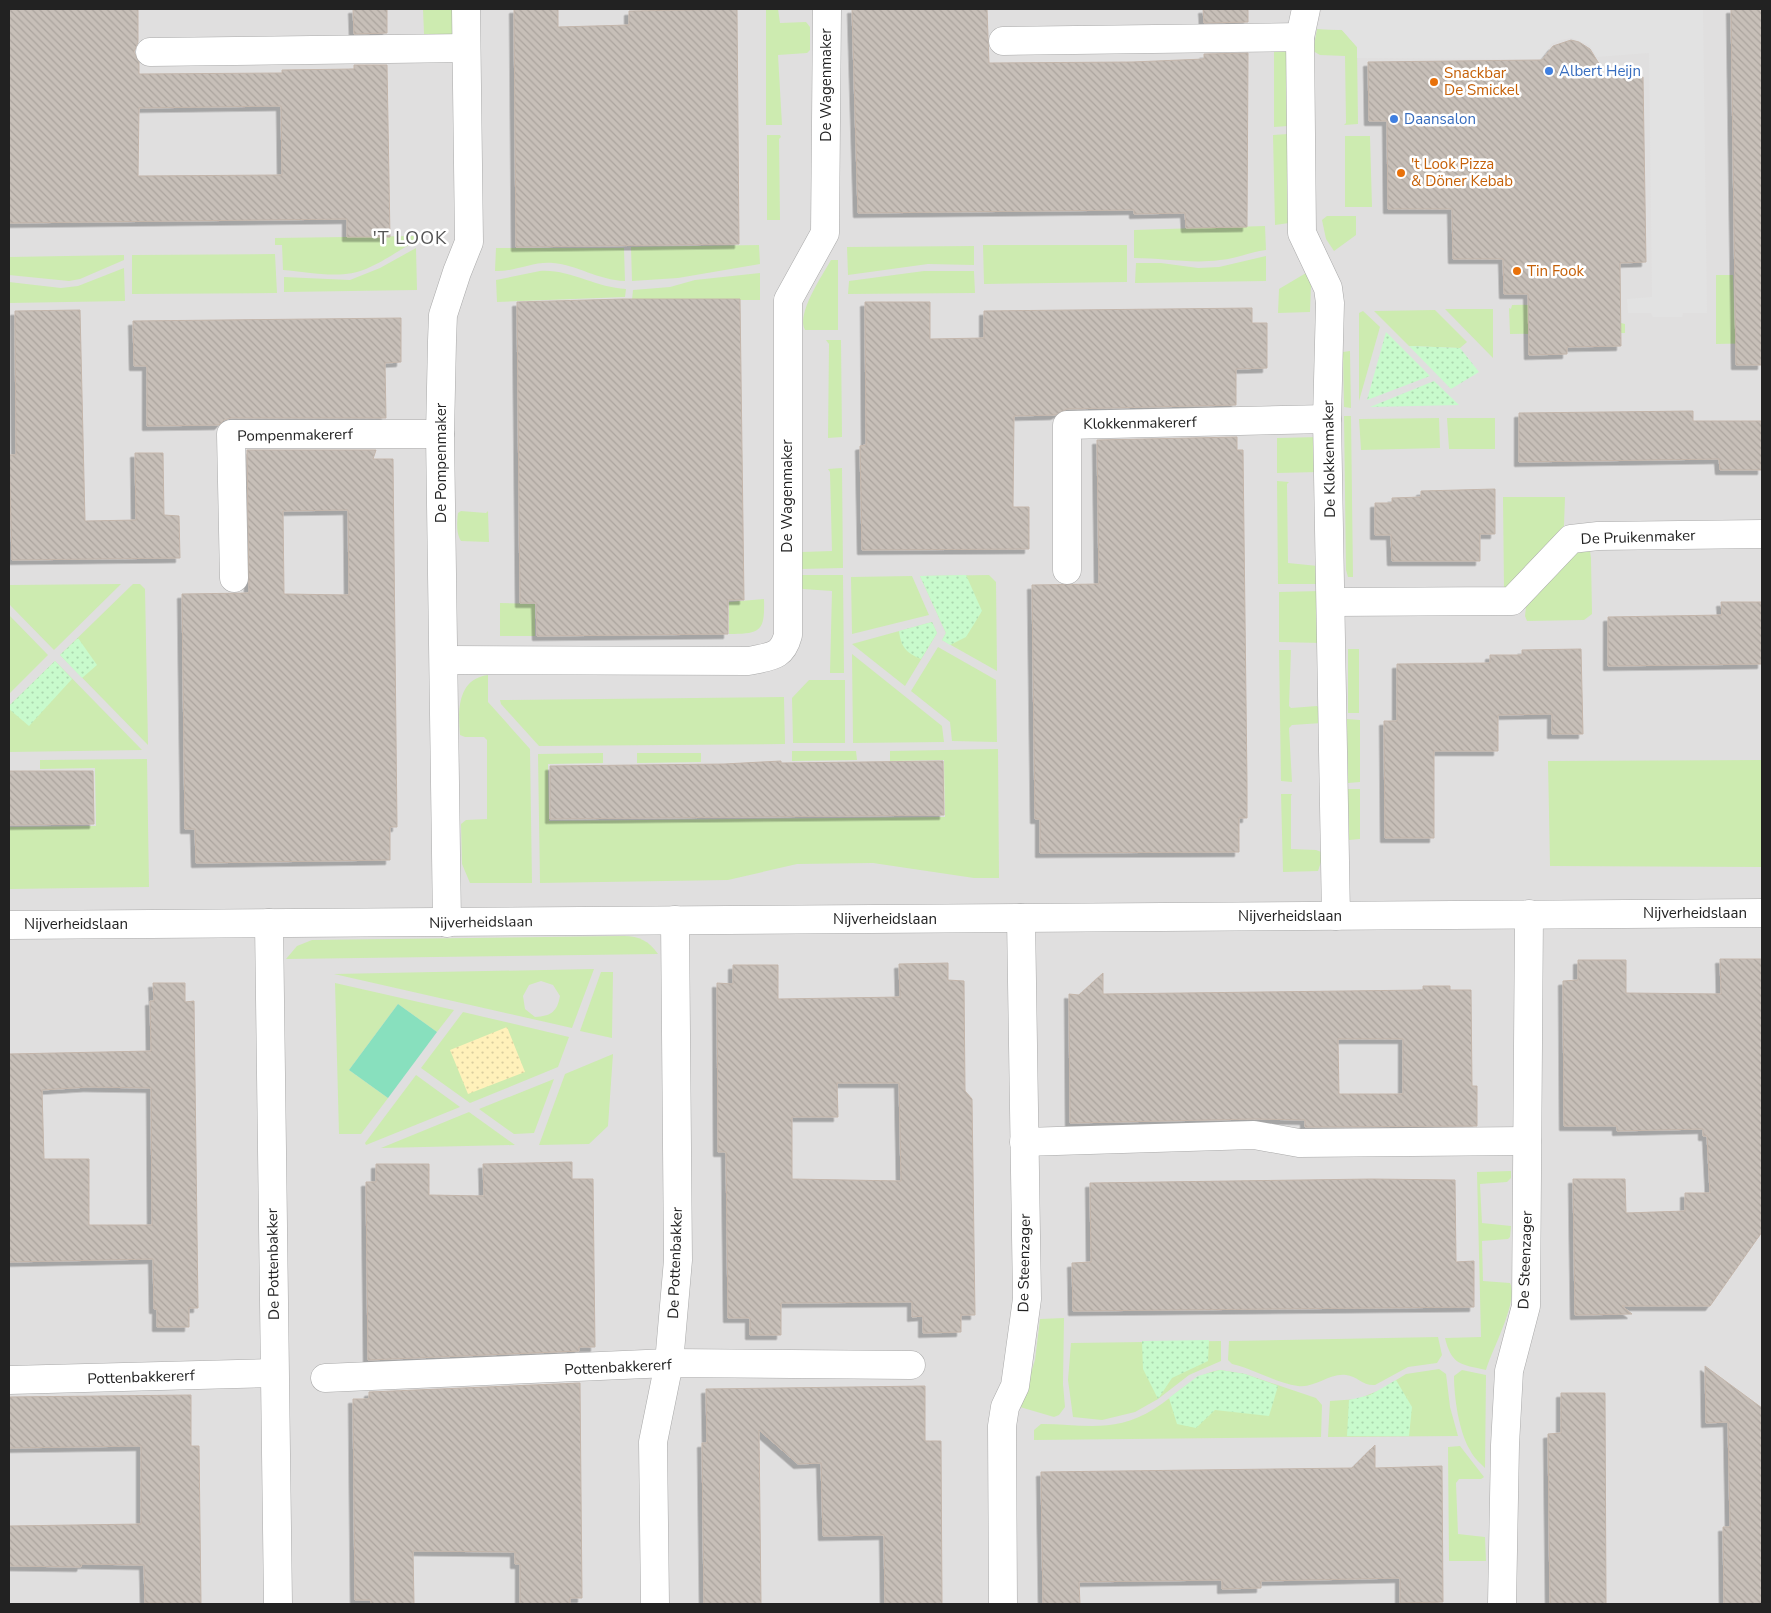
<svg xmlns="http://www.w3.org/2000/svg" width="1771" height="1613" font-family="'Nunito Sans',sans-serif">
	<defs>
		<pattern id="sand-dots" width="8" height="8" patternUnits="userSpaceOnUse" patternTransform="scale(1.25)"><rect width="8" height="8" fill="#fff1ba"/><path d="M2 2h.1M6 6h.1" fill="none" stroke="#dacea0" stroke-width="1.8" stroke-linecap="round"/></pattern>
		<pattern id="park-dots" width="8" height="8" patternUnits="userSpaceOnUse" patternTransform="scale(1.25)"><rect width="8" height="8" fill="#c8facc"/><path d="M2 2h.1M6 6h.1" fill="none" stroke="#acd6af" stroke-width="1.8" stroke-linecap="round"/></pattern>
		<pattern id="building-back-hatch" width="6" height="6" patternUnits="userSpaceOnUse" patternTransform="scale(1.25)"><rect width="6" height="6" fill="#c7bfb8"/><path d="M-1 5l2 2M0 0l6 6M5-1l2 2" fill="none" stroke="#aba49e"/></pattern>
		<filter id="shadow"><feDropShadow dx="-4.5" dy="4.5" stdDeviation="0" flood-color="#0004"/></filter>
	</defs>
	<rect width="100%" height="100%" fill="#f2efe9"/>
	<rect fill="#e0dfdf" x="9" y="9" width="1753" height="1595"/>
	<g fill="#cdebb0" fill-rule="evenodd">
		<polygon points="423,9 455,9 456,35 424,34"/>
		<polygon points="766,9 778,9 780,23 806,22 810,27 810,50 807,53 778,55 782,125 766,125"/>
		<polygon points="1317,29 1342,30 1357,47 1358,124 1344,125 1346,123 1345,56 1320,55 1313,51"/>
		<polygon points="1274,50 1286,50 1288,126 1274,127"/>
		<polygon points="1288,134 1289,223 1275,225 1273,135"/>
		<polygon points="767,135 780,135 781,137 779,139 780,220 767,220"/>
		<polygon points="1345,136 1370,136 1372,207 1345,207"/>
		<polygon points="1327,216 1356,216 1356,235 1334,251 1326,239 1322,220"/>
		<path d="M1265 226 1266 250C1250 252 1235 259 1220 260 1191 264 1163 258 1134 258V230Z"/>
		<path d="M416 236V241C397 251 378 266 357 272 334 278 307 272 283 270L282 245H275V238Z"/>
		<polygon points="759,245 760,264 678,278 632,281 631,247"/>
		<polygon points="983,245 1127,245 1127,282 984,284"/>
		<polygon points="974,246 974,265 928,264 848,275 847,247"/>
		<polygon points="416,248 417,290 284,292 284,277 350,280 380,268"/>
		<path d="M496 248H624L625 281C598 280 577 265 553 263 533 261 515 272 495 271Z"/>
		<polygon points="275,254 277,293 132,294 132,255"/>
		<polygon points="124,255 124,260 80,279 69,281 9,275 9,257"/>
		<polygon points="1266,256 1266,281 1135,283 1136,263 1161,263 1198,268 1219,267"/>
		<path d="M831 260H838V330H805C796 314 822 276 831 260Z"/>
		<polygon points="124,268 125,301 9,303 9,282 61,288 78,286"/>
		<path d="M540 271C570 269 596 288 626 289L625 297 497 302 496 280Z"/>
		<polygon points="924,271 974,271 975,293 848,294 849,281"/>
		<polygon points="760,273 760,300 632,300 633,290 670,287 695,280"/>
		<polygon points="1306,273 1311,285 1310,312 1278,313 1279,289"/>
		<polygon points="1716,275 1733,275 1735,334 1762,334 1762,343 1716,344"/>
		<polygon points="1620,304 1621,323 1625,324 1625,333 1510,334 1509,308 1511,309 1512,305"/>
		<polygon points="1445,309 1493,309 1493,358"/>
		<polygon points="1435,310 1467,342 1460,348 1409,346 1374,311"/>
		<polygon points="1363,311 1380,327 1359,401 1359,313"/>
		<polygon points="826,340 841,340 842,437 828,438 829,344"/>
		<polygon points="1350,351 1351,408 1344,407 1343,352"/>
		<polygon points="1344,416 1351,416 1353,577 1348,577 1346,570"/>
		<polygon points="1439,418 1440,448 1361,450 1359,419"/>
		<polygon points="1447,418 1495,418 1495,449 1449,449"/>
		<polygon points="1319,437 1319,472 1277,473 1277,438"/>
		<polygon points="842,468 843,568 800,569 800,554 802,552 832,551 830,472 828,469"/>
		<polygon points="1277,481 1289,482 1287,484 1288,563 1318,566 1319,584 1278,584"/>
		<polygon points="1503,497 1565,497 1564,526 1504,590"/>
		<path d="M461 511 486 513 488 511 489 542 461 541C456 534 457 521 458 513Z"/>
		<polygon points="1586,550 1590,551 1591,558 1592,614 1584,620 1527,621 1525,616 1526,607 1577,551"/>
		<polygon points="801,575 843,575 844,673 830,673 832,591 803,589 800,587"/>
		<polygon points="989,575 996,582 997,671 942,640 946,633 920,576"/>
		<polygon points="912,576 929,615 852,634 851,577"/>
		<polygon points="121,584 54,650 9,604 9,585"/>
		<polygon points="133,584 140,584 145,589 148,745 60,655"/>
		<polygon points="1320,591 1321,643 1279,642 1279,592"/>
		<path d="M764 599C765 631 761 634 729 634V602Z"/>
		<polygon points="500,603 535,604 535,636 500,636"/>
		<polygon points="9,615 48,655 9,694"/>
		<polygon points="932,622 937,633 905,686 852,644"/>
		<polygon points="938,647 996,680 997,742 952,741 950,722 911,691"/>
		<rect x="1348" y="649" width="11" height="64"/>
		<polygon points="1279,650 1291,650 1289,706 1291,708 1317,706 1322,711 1322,723 1292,725 1289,728 1292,782 1281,781"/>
		<polygon points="852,654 942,726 944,742 853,743"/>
		<polygon points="55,661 142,750 9,752 9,706"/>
		<path d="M488 675V702L530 749 532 883H470L462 864 461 824 466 820 487 819V740L484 737H465L460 735C458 711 457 679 488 675Z"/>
		<polygon points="809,680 845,680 845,743 793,743 792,698"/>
		<polygon points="783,697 784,697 785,744 539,746 501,704 500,700"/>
		<polygon points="1347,719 1360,720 1360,782 1348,783"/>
		<polygon points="998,749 999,878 974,878 873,863 797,864 728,880 540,883 538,754 603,753 603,763 548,764 549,821 945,817 944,760 890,761 890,751"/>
		<polygon points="792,751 856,751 857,760 792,761"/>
		<polygon points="637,753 701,753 701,762 637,763"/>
		<polygon points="147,759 149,887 9,889 9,827 96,826 95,768 40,769 40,760"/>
		<polygon points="1762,760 1762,867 1550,866 1548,761"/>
		<polygon points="1348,789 1360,789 1360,839 1349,840"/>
		<polygon points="1281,794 1292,794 1291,796 1291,849 1316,850 1324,853 1318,871 1283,872"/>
		<path d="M624 936C639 936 649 941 658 954L286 959 297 946 312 940Z"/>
		<path d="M594 969 572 1028 334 974ZM541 981 553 985 560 996C557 1012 551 1016 535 1017L525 1009 523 996 529 985Z"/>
		<polygon points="601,972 613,972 612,1038 580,1031"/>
		<polygon points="335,983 454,1010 437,1032 398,1004 349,1070 388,1098 361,1134 339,1134"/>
		<polygon points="463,1012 569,1037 558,1067 470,1103 421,1068"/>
		<polygon points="613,1054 608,1126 589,1144 539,1145 565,1074"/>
		<polygon points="416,1075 460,1107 366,1145 365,1143"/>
		<polygon points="554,1079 534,1133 514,1134 479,1109"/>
		<polygon points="469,1112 515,1145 381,1148"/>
		<path d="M1511 1171V1178L1507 1182 1480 1184 1482 1223 1511 1226 1510 1237 1508 1239 1482 1241 1483 1281 1510 1283C1519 1301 1492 1349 1486 1370 1461 1364 1452 1366 1445 1338L1481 1337 1477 1172Z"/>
		<polygon points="1064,1318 1063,1384 1065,1407 1059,1415 1054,1417 1020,1407 1035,1360 1040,1319"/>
		<path d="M1438 1337 1442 1355 1437 1363 1408 1367 1375 1385C1363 1386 1357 1376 1346 1375 1329 1373 1316 1388 1298 1386 1276 1383 1254 1369 1232 1364L1228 1360 1229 1341Z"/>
		<polygon points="1221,1341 1221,1361 1189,1375 1158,1399 1135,1412 1102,1420 1073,1417 1068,1380 1071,1343"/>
		<polygon points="1439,1369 1446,1374 1450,1407 1458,1436 1328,1437 1330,1401 1358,1399 1380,1390 1406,1374"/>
		<path d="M1220 1370 1245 1374 1316 1398 1322 1405 1321 1437 1034 1440V1430L1041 1424C1083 1424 1114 1434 1154 1409 1177 1395 1193 1374 1220 1370Z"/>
		<path d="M1462 1370 1486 1375 1485 1468C1480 1463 1473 1457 1470 1450 1459 1432 1454 1397 1454 1376Z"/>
		<polygon points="1460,1446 1484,1477 1481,1479 1459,1479 1456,1483 1458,1534 1485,1537 1486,1561 1449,1561 1448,1447"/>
	</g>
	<polygon fill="url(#sand-dots)" points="507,1027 525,1072 468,1094 450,1050"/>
	<g fill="url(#park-dots)">
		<polygon points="1386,332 1430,376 1367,400"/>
		<polygon points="1409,346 1460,348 1479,372 1451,389"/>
		<polygon points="1434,381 1459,405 1370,407"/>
		<polygon points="966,575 982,611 966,637 950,645 942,640 946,633 920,576"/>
		<path d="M932 622 937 633 921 659C906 653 901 647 899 631Z"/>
		<polygon points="78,638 97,665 82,678 60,655"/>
		<polygon points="55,661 72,679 29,726 9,709 9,706"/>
		<polygon points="1209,1340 1208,1361 1172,1378 1158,1399 1143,1369 1142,1341"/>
		<polygon points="1220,1370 1245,1374 1278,1386 1269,1416 1215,1410 1196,1428 1177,1424 1169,1398 1198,1376"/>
		<polygon points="1396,1380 1412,1407 1409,1436 1347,1436 1349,1400 1370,1395"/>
	</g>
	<polygon fill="#88e0be" points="398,1004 437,1032 388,1098 349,1070"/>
	<polygon fill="#e2e2e2" points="1322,9 1703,9 1707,313 1683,313 1682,317 1653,317 1651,313 1628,313 1627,299 1652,297 1649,53 1597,57 1589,45 1572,38 1561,40 1551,44 1544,59 1357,58 1357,47 1342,30 1317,29"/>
	<g fill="url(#building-back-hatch)" stroke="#c4b6ab" fill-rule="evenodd" filter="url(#shadow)">
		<path d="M9 9H138V42L134 52 139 62V74L282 73V70L354 69V65H387L390 237H347V219L9 223ZM281 106 282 175 138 176 139 108Z"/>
		<polygon points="353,9 387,9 387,33 354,34"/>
		<polygon points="514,9 558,9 558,27 629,25 629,11 737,9 739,244 516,247"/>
		<polygon points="852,9 987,9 989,63 1132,62 1204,59 1204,54 1248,53 1247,227 1186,228 1185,213 1134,214 1134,210 858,213"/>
		<polygon points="1203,9 1248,9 1248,22 1204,23"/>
		<polygon points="1731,9 1762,9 1762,365 1736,365"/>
		<polygon points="1571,40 1579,42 1590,49 1601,67 1601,78 1643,77 1646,262 1620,263 1621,346 1567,347 1567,354 1529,355 1528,294 1504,294 1503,259 1453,259 1452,209 1388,209 1387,121 1369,121 1368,62 1542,60 1553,46"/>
		<polygon points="623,299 740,299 744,600 728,600 728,634 537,636 536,603 520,603 517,302"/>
		<polygon points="865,302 930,302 930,339 984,338 984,311 1252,308 1252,323 1267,323 1267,368 1236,369 1236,405 1067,409 1055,415 1014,416 1013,507 1029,507 1029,549 862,550 860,446 866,445"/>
		<polygon points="80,310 85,521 136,520 135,453 163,453 164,515 179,516 180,558 12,560 9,455 16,455 15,311"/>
		<polygon points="401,318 401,362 385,363 386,418 231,418 224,420 219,425 147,426 147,366 134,366 133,321"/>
		<polygon points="1693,411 1693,421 1762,421 1762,470 1720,470 1719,459 1519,462 1519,413"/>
		<polygon points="1237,437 1237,450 1243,450 1247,783 1247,818 1239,818 1239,852 1040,853 1040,819 1035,819 1032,585 1099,584 1097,440"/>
		<path d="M247 450H376L373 459H393L397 827H390V860L196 863 195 829H185L182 594 249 593ZM348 510 349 595 284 594 283 511Z"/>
		<polygon points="1495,489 1495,534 1480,534 1480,561 1392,561 1391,535 1375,535 1375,503 1392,503 1392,498 1421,497 1421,491"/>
		<polygon points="1721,602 1762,602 1762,664 1608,666 1608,617 1722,615"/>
		<polygon points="1581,649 1583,734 1552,734 1552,714 1498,715 1498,751 1434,751 1434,838 1385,838 1384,721 1397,721 1397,664 1490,663 1490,655 1522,655 1522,650"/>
		<polygon points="781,761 781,763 943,761 944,815 550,819 550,766 724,764"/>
		<polygon points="9,771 93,771 94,824 9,825"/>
		<polygon points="1720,959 1762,959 1762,1232 1710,1306 1622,1306 1632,1314 1575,1315 1573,1179 1625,1179 1626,1213 1685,1211 1685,1193 1710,1193 1707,1136 1703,1136 1703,1129 1617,1131 1617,1126 1564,1126 1563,981 1578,980 1578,960 1626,960 1626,993 1721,994"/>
		<path d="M948 963V980L964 981 965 1091 972 1099 975 1315H961V1332L923 1333V1316L912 1317V1302L781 1303V1335H750V1318H728L726 1152H718L717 983 733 984V965H778V999L900 997 899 964ZM837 1083H899L901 1181 792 1179V1117H838Z"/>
		<path d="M1103 973V994L1423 990V986H1450V990H1471L1472 1086H1477V1126L1305 1127V1120L1254 1119 1070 1123 1069 994 1079 995ZM1338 1039H1403V1094H1339Z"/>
		<path d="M153 983H185V1002L194 1001 198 1308H189V1327H157V1309H154L153 1259 9 1262V1054L151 1051 150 1001H154ZM88 1087 151 1088 152 1225H89V1159H44L42 1090Z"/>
		<polygon points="572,1162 572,1179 593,1179 595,1347 579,1347 579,1351 368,1360 366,1182 376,1182 376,1164 429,1164 429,1195 484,1196 483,1164"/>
		<polygon points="1372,1179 1455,1180 1456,1262 1474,1261 1474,1307 1073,1311 1072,1263 1091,1262 1090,1183"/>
		<polygon points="1705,1366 1762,1408 1762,1604 1724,1604 1723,1527 1730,1527 1728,1422 1706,1423"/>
		<polygon points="580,1383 582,1598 570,1598 570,1604 520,1604 520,1564 515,1564 515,1552 413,1551 414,1604 371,1604 371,1600 355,1600 353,1399 369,1399 369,1392"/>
		<polygon points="925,1386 925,1441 941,1441 942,1604 885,1604 884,1535 823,1536 821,1463 798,1464 759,1430 761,1604 704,1604 702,1443 707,1443 706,1389"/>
		<polygon points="1561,1393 1605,1393 1606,1604 1550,1604 1548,1434 1561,1433"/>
		<polygon points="191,1395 191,1446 199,1446 201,1604 145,1603 144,1565 82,1564 81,1567 9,1566 9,1526 141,1524 141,1446 9,1448 9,1397"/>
		<polygon points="1375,1445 1375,1468 1442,1466 1443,1602 1400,1603 1400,1578 1356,1579 1261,1581 1261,1588 1222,1589 1222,1580 1079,1582 1080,1604 1043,1604 1041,1472 1352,1468"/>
	</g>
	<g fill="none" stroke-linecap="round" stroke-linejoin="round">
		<defs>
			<g id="minor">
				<polyline points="1306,9 1300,37 1302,233 1328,288 1330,303 1327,419 1336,916"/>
				<polyline points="1003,41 1300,37"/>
				<polyline points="150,52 466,48"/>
				<polyline points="1067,570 1067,425 1327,419"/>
				<polyline points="234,578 231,434 440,434"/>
				<polyline points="1331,602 1512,601 1571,539 1598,536 1762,534"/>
				<path d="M444 660 749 661C770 656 782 658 788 635V300L825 233 827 9"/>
				<polyline points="269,923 278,1604"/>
				<polyline points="447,923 440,434 442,341 443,315 457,272 469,242 466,9"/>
				<polyline points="9,925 1762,913"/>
				<polyline points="1024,1142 1254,1135 1299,1143 1527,1141"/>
				<polyline points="325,1378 669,1363 911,1365"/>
				<polyline points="9,1380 274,1373"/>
				<polyline points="655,1604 653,1442 669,1363 678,1260 675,920"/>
				<polyline points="1003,1604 1002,1426 1005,1407 1015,1386 1027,1299 1021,918"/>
				<polyline points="1502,1604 1505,1445 1509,1371 1526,1306 1529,914"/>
			</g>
		</defs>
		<use href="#minor" stroke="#a9a9a9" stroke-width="29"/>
		<use href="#minor" stroke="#fff" stroke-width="28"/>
	</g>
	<g fill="#3f7fe0" stroke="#fff" stroke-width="2">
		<circle cx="1549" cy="71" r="5"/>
		<circle cx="1394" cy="119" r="5"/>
	</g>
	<g fill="#e8710a" stroke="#fff" stroke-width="2">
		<circle cx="1434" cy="82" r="5"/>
		<circle cx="1401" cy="173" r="5"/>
		<circle cx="1517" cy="271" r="5"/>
	</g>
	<g text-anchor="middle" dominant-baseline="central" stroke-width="5" stroke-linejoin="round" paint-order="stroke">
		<g font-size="15" fill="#366cbe" stroke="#fff" text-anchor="start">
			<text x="1559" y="71">Albert Heijn</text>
			<text x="1404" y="119">Daansalon</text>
		</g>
		<g font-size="15" fill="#c56008" stroke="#fff" text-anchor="start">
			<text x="1444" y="73">Snackbar<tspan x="1444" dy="17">De Smickel</tspan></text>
			<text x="1411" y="164">'t Look Pizza<tspan x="1411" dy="17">&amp; Döner Kebab</tspan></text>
			<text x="1527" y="271">Tin Fook</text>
		</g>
		<g font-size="15" fill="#222" stroke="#fff">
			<text transform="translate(826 85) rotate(-90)">De Wagenmaker</text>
			<text transform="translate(1140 423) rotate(-1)">Klokkenmakererf</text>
			<text transform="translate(295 435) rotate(-1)">Pompenmakererf</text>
			<text transform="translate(1329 459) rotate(-91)">De Klokkenmaker</text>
			<text transform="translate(441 463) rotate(-90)">De Pompenmaker</text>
			<text transform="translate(787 496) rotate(-90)">De Wagenmaker</text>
			<text transform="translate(1638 537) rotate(-2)">De Pruikenmaker</text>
			<text x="1695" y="913">Nijverheidslaan</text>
			<text x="1290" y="916">Nijverheidslaan</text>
			<text x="885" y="919">Nijverheidslaan</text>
			<text transform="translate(481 922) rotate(-1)">Nijverheidslaan</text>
			<text x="76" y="924">Nijverheidslaan</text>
			<text transform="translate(1525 1260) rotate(-88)">De Steenzager</text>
			<text transform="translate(675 1263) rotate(-88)">De Pottenbakker</text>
			<text transform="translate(1024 1263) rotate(-89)">De Steenzager</text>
			<text transform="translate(273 1264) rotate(-91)">De Pottenbakker</text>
			<text transform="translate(618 1367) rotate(-3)">Pottenbakkererf</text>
			<text transform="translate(141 1377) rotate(-2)">Pottenbakkererf</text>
		</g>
		<g font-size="18" letter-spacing="1" fill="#555" stroke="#fff">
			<text x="410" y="238">'T LOOK</text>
		</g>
	</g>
	<rect width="1771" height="1613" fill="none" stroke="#222222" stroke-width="20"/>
</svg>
